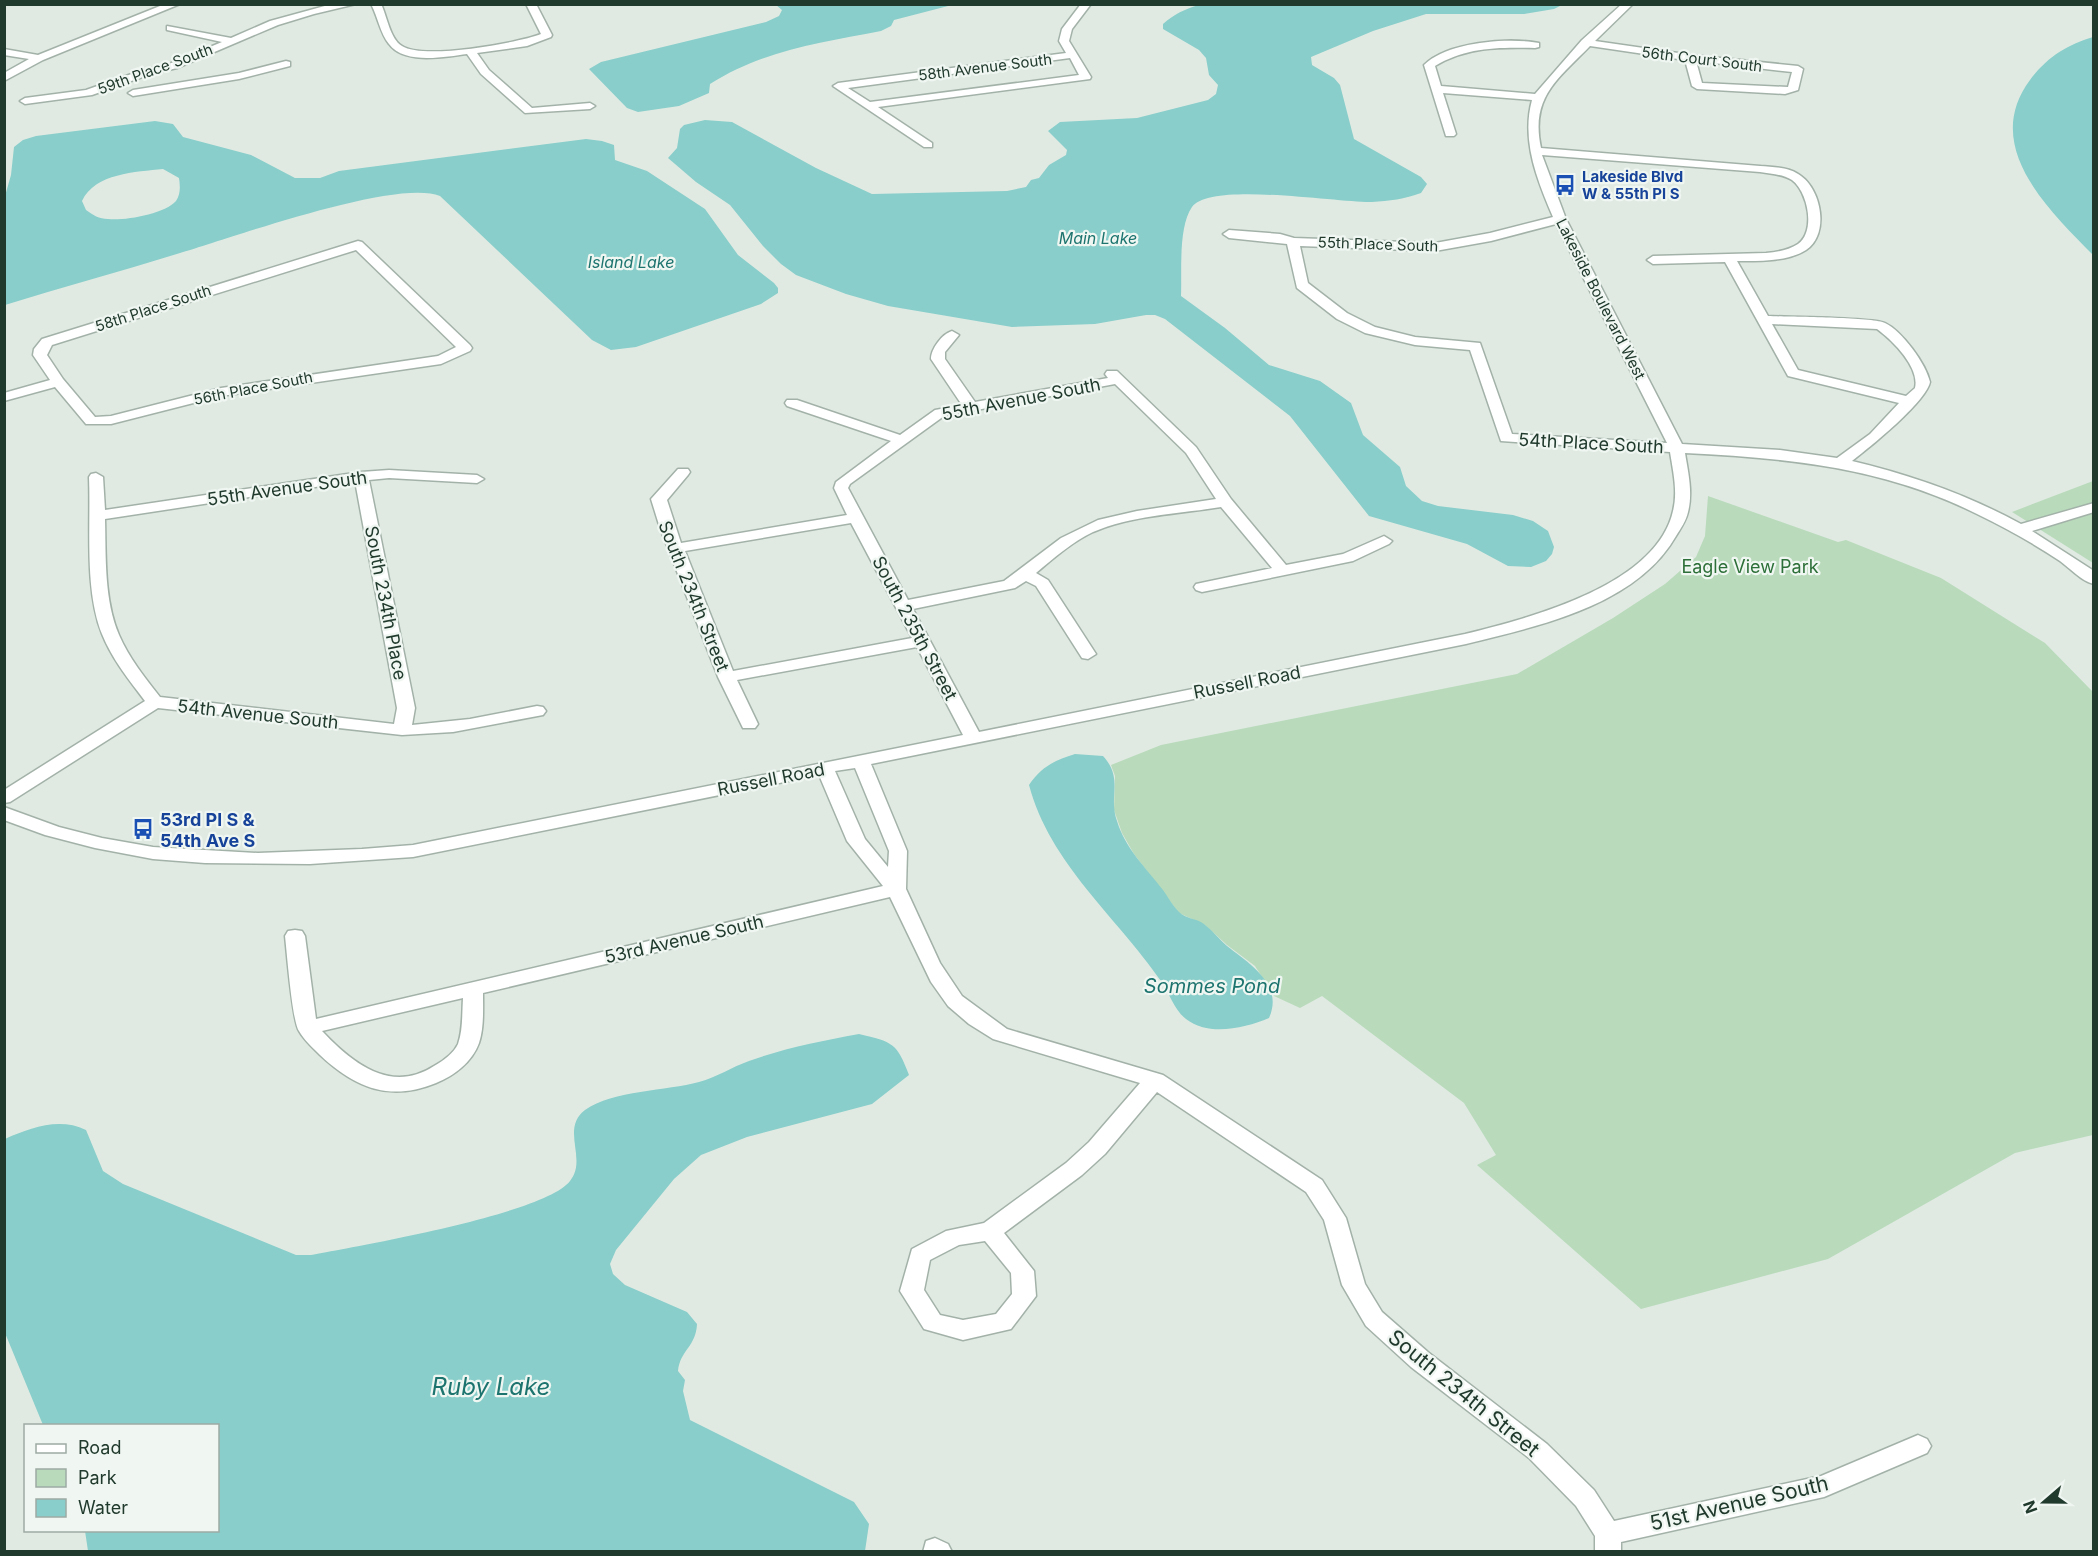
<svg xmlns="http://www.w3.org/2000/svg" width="2098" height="1556" font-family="Inter,sans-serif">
	<rect width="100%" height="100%" fill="#e0eae3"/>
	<g fill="#b9dbbb">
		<polygon points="2093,481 2093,563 2012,512"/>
		<polygon points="1708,496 1838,542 1846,540 1941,578 2045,643 2093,692 2093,1135 2015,1153 1828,1259 1641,1309 1477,1165 1496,1155 1464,1103 1322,996 1300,1008 1274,996 1255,966 1227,945 1205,925 1179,913 1134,854 1122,833 1114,810 1115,776 1111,765 1161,745 1517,674 1613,618 1665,584 1696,557 1705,536"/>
	</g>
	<g fill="#89ceca" fill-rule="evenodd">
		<path d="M776 5H952L894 20 891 26 881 31C820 43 763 50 710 84L709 93 679 106 638 112 627 108 589 69 601 62 766 22 779 16 782 10Z"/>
		<path d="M1199 5H1562L1554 9 1524 14H1426L1373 31 1311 57 1312 65 1334 78 1340 85 1354 139 1421 177 1427 184 1421 193C1405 199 1389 201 1372 202 1339 203 1210 181 1192 207 1178 227 1182 272 1181 296L1225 328 1269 365 1320 381 1351 403 1363 435 1400 467 1406 486 1422 501 1438 506 1513 515 1533 521 1548 531 1554 547 1552 554 1546 561 1531 567 1508 566 1467 544 1369 516 1290 416 1165 319 1155 315H1146L1095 324 1012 327 888 306 846 294 796 275 781 264 763 246 730 205 696 182 668 158 677 148 680 129 684 125 705 120 732 122 816 168 872 194 1007 191 1026 187 1031 180 1039 178 1049 165 1066 155 1067 150 1048 131 1060 122 1137 118 1208 100 1216 94 1218 85 1209 75 1206 58 1199 50 1163 29V24C1174 14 1185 9 1199 5Z"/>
		<path d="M2093 37V255C2048 209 1981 146 2030 80 2047 57 2067 45 2093 37Z"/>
		<path d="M155 121 173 124 183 137 251 155 295 178H320L339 171 586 139 602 141 614 145 615 160 647 171 705 209 738 255 774 283 778 288V293L761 304 636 347 611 350 592 340 440 196C397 178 231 238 180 253 122 271 63 287 5 305V196L11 175 14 147 23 140 36 136ZM163 169 179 178C180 185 181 194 176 201 165 214 124 221 108 219 99 219 93 215 86 210L82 201C95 173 136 172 163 169Z"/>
		<path d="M1075 754 1103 756C1124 779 1108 796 1117 821 1125 848 1146 868 1163 890 1168 897 1173 906 1179 912 1186 919 1196 918 1204 924 1212 930 1219 939 1227 946 1250 964 1284 985 1269 1018 1245 1028 1209 1037 1186 1019 1174 1010 1169 992 1161 981 1116 916 1050 864 1029 785 1041 767 1055 760 1075 754Z"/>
		<path d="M859 1034C893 1042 897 1043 909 1075L872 1104 747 1137 701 1155 674 1179 616 1250 610 1264 613 1274 625 1285 687 1312 697 1324C696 1347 680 1350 678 1371L685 1380 683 1391 690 1420 854 1502 869 1524 865 1551H88L85 1531 218 1530V1426L43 1425 5 1333V1139C30 1128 59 1117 86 1130L103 1171 123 1184 296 1255H311C358 1246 545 1214 570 1181 588 1159 560 1129 585 1110 613 1090 667 1091 699 1082 717 1077 732 1067 749 1061 785 1048 821 1041 859 1034Z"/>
	</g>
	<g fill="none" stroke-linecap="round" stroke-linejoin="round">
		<defs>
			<g id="street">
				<polygon points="165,4 180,4 43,60 4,81 4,73 29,59 4,55 4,49 38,55"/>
				<polygon points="332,4 356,4 314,14 278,25 177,68 148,75 92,95 25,104 20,101 25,98 86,90 140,71 169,64 222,42 167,30 167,26 231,38 270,21"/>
				<path d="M371 4H381C387 16 390 39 402 46 423 60 518 43 541 34L526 4H536L552 35 551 37 527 46 477 53 489 70 532 108 590 103 595 106 590 109 525 113 481 74 467 54C445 57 404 65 389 44 380 33 378 17 371 4Z"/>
				<path d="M1081 4H1091L1072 29 1069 41 1091 77 1090 79 878 107 932 143V147H924L833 86 838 83 1066 53 1059 41 1062 29ZM1070 58 1079 75 870 102 848 88Z"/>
				<path d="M1622 4H1633L1595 41 1692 55 1798 66 1803 69 1798 90 1785 94 1697 89 1692 86 1685 60 1590 46C1558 79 1530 97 1541 148L1760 166C1773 167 1790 167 1801 176 1821 190 1830 234 1806 250 1787 262 1759 261 1737 261L1768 316C1788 317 1873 317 1885 323 1902 331 1926 364 1930 382 1926 402 1869 448 1852 461 1911 475 1968 495 2021 524L2094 503V512L2032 531 2094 571V584C2081 581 2070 568 2060 561 2033 543 2006 528 1977 514 1883 467 1788 458 1685 453 1688 472 1693 492 1688 512 1686 521 1681 528 1676 536 1636 606 1538 626 1466 644L871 764 907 851 906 889 940 963 962 996 1007 1029 1163 1075 1322 1180 1346 1218 1365 1284 1382 1312 1429 1353 1547 1444 1594 1490 1614 1521 1821 1476 1918 1435 1927 1439 1931 1446 1927 1453 1824 1497 1621 1542V1552H1595V1536L1576 1506 1529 1458 1411 1367 1366 1326 1342 1285 1324 1220 1306 1192 1157 1092 1105 1154 1082 1175 1004 1233 1034 1271 1036 1296 1011 1329 963 1340 924 1329 900 1291 912 1249 946 1231 984 1223 1066 1163 1089 1142 1140 1083 993 1039 969 1024 948 1006 931 982 890 897 483 993C483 1010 484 1028 479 1043 472 1062 454 1076 436 1083 390 1102 355 1088 320 1055 313 1048 304 1040 299 1031 292 1021 287 953 285 936L288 931 295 930 302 931 305 936 316 1019 883 886 847 841 819 775 413 857 310 864 205 863 153 859 95 848 45 835 4 820V807L59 827 102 838 153 847 258 853 362 849 413 845 963 735 917 647 737 680 758 724 755 728H743L718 677 660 528 651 499 678 469H688L690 472 688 475 667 500 681 543 847 515 834 488 836 482 891 441 787 406 785 403 787 400H797L900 435 935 410 962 405 931 359C931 349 942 334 952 331L959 335 945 352V359L975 402 1108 378 1105 374 1107 371H1117L1196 447 1231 499 1286 565 1343 554 1384 536 1392 541 1389 544 1353 561 1202 592 1196 590 1194 587 1196 584 1272 568 1221 507C1179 514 1133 515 1093 532 1072 542 1054 558 1036 573L1048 580 1096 654 1088 659 1082 658 1036 586 1026 581 1015 588 913 609 979 732 1465 634C1529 618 1656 586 1673 511 1678 492 1673 471 1670 452L1501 441 1470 350 1415 345 1365 333 1337 319 1297 288 1287 244 1229 238 1223 234 1229 230 1280 234 1294 238 1435 243 1490 233 1553 217C1537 180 1521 140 1532 100L1443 93 1456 134 1454 136H1446L1424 65C1447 42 1507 37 1539 43V47L1535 48C1499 47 1466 47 1435 66L1441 86 1535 94 1582 40ZM1696 61 1792 72 1788 87 1702 83ZM1542 155 1760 172C1771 174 1783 174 1792 180 1808 192 1816 231 1798 244 1789 250 1777 252 1766 253L1653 256 1647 260 1653 264 1725 262 1788 376 1899 403 1870 434 1837 458 1780 450 1682 444 1566 219ZM1556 224 1667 443 1512 434 1480 343 1415 337 1375 327 1347 313 1308 283 1300 246 1435 251 1491 241ZM1772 324 1877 329C1892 340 1920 367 1915 388L1906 396 1798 370ZM1115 384 1186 453 1216 499 1137 511 1098 520 1061 538 1004 581 908 600 848 488 850 484 944 416ZM851 523 912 638 733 671 685 551ZM855 768 889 851 888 867 865 839 835 771ZM463 998C462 1013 463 1030 458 1044 454 1053 443 1061 434 1066 391 1094 352 1063 322 1031ZM985 1241 1011 1273 1012 1294 996 1314 963 1320 940 1315 924 1290 930 1260 959 1245Z"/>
				<polygon points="286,61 290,62 290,66 239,79 133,96 128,93 133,90 239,73"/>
				<path d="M358 241 362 242 470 345 472 348 470 351 441 364 221 396 111 424H86L55 387 4 401V393L50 380 33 355 34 349 42 339ZM356 250 456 347 438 356 221 388 111 416 95 417 63 379 47 355 52 345Z"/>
				<path d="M389 470 477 475 484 479 477 483 389 478 369 480 415 708 412 725 470 719 537 706 543 707 546 711 543 715 453 732 402 735 158 708 10 802 4 803V790L145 701C129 680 112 659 102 634 84 589 91 525 89 477L91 474 96 473 103 477 105 510 361 472ZM355 481 397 708 394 724 160 697C145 678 129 658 119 635 104 600 106 557 105 519Z"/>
				<polygon points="935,1538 948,1544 952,1552 923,1552 926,1541"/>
			</g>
		</defs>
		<use href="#street" stroke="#a3b2a9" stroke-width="3"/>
		<use href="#street" fill="#fff" fill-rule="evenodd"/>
	</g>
	<defs>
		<symbol id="bus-bare" viewBox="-9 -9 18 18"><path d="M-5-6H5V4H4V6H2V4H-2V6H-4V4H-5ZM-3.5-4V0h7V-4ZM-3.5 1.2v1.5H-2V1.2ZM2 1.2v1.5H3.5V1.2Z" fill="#1a4fb4" stroke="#f0f7f2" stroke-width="2.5" paint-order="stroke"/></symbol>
	</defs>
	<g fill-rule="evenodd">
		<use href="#bus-bare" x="1550" y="170" width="30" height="30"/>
		<use href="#bus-bare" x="128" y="814" width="30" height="30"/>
	</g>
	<g text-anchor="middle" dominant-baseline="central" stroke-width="4.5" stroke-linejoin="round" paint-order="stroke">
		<g font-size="15" fill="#213a2e" stroke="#f0f7f2">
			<text transform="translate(1702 59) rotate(7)">56th Court South</text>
			<text transform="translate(985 67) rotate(-7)">58th Avenue South</text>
			<text transform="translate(155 69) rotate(-20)">59th Place South</text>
			<text transform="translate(1378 244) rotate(2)">55th Place South</text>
			<text transform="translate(1601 299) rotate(63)">Lakeside Boulevard West</text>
			<text transform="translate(153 308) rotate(-18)">58th Place South</text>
			<text transform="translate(253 388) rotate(-11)">56th Place South</text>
		</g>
		<g font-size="15" font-weight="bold" fill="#164399" stroke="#f0f7f2" text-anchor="start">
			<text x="1582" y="176">Lakeside Blvd<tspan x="1582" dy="17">W &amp; 55th Pl S</tspan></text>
		</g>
		<g font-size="16" font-style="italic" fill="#1d746f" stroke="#f0f7f2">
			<text x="1098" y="238">Main Lake</text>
			<text x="631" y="262">Island Lake</text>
		</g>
		<g font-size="18" fill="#213a2e" stroke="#f0f7f2">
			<text transform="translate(1021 399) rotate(-11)">55th Avenue South</text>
			<text transform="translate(1591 443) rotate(3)">54th Place South</text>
			<text transform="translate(287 488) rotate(-8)">55th Avenue South</text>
			<text transform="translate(694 596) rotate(68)">South 234th Street</text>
			<text transform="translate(386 603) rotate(79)">South 234th Place</text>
			<text transform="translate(915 628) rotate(62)">South 235th Street</text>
			<text transform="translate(1247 682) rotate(-11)">Russell Road</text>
			<text transform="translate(258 714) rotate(6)">54th Avenue South</text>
			<text transform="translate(771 779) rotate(-11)">Russell Road</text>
			<text transform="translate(684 939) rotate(-13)">53rd Avenue South</text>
		</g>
		<g font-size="18" fill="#2d6f38" stroke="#f0f7f2">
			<text x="1750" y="566">Eagle View Park</text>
		</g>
		<g font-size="18" font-weight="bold" fill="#164399" stroke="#f0f7f2" text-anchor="start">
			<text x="160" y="819">53rd Pl S &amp;<tspan x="160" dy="21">54th Ave S</tspan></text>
		</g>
		<g font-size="20" font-style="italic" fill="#1d746f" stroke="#f0f7f2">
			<text x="1212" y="986">Sommes Pond</text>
		</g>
		<g font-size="21" fill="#213a2e" stroke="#f0f7f2">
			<text transform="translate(1464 1393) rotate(39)">South 234th Street</text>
			<text transform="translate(1739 1503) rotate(-13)">51st Avenue South</text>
		</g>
		<g font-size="24" font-style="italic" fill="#1d746f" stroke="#f0f7f2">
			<text x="491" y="1386">Ruby Lake</text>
		</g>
	</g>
	<rect width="2098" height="1556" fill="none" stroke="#213a2e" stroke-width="12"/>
	<rect x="24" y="1424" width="195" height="108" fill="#f0f7f2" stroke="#9daba4" stroke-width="1.5"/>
	<rect x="36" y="1444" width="30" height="9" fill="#ffffff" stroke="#9daba4" stroke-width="1.5"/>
	<text x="78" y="1454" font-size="18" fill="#213a2e">Road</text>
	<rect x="36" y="1469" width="30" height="18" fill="#b9dbbb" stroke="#9daba4" stroke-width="1.5"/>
	<text x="78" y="1484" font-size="18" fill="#213a2e">Park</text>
	<rect x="36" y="1499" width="30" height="18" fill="#89ceca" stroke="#9daba4" stroke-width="1.5"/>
	<text x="78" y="1514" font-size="18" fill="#213a2e">Water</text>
	<g transform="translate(2044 1502) rotate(250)" stroke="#f0f7f2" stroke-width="4.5" paint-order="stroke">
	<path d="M0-4.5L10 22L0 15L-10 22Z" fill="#213a2e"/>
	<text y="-9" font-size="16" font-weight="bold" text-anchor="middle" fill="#213a2e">N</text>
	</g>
</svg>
